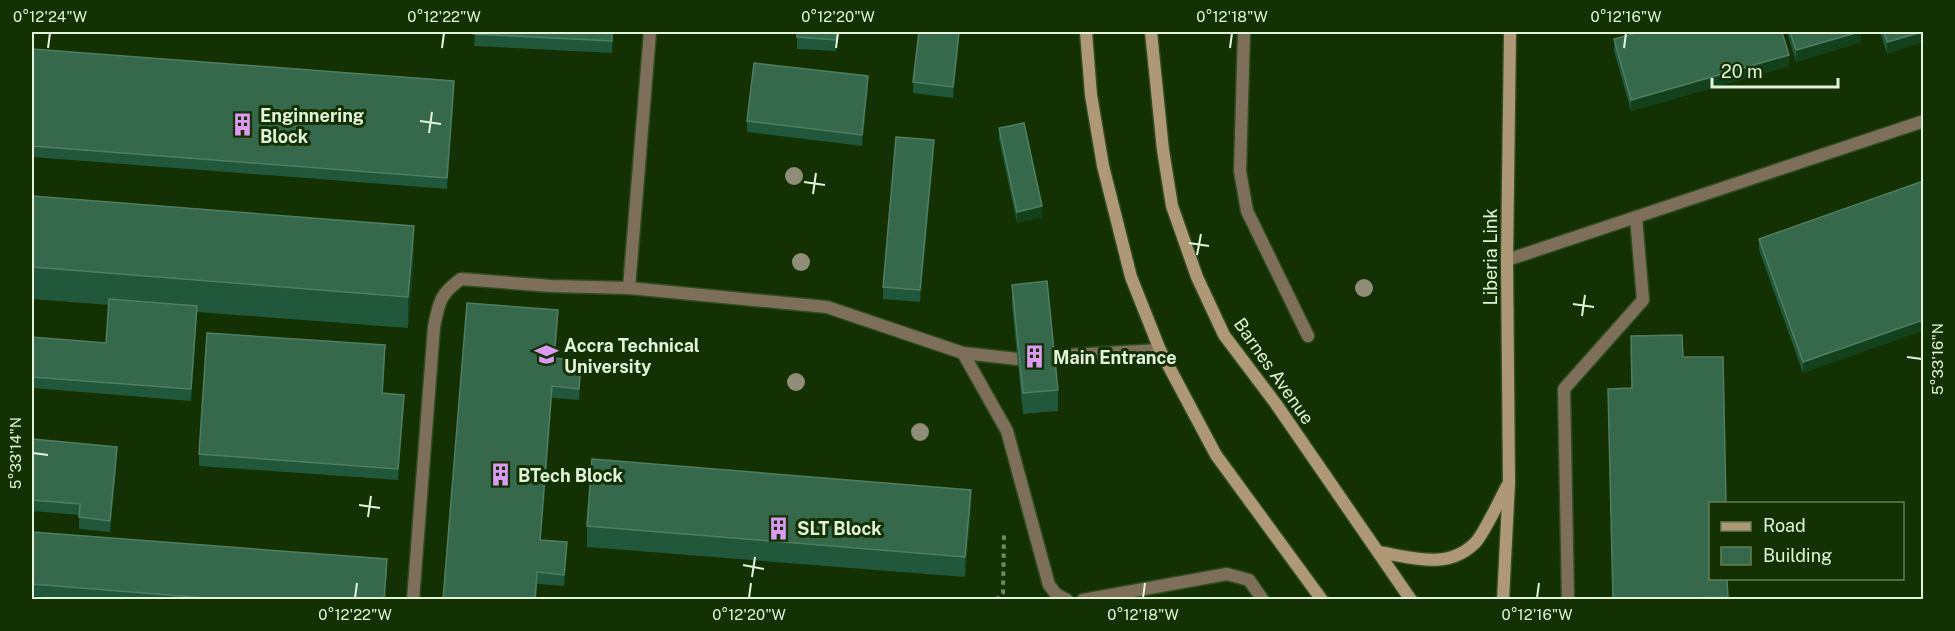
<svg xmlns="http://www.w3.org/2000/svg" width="1955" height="631" font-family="'Public Sans',sans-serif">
	<rect width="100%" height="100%" fill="#133102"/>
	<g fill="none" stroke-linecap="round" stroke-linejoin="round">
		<defs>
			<g id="lane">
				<polyline points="1244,32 1240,171 1247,211 1308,336"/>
				<polyline points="1507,260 1924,121"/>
				<polyline points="629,288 650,32"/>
				<polyline points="963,353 1007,431 1049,585 1056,594 1067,600"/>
				<polyline points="1052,356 1160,350"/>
				<path d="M413 600 434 327C439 302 440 294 461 279L551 286 629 288 827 307 963 353 1018 359"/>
				<polyline points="1083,600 1227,574 1249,580 1263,600"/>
				<polyline points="1568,600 1564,389 1643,300 1636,217"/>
			</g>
			<g id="secondary">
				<polyline points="1086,32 1091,95 1103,166 1131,277 1160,350 1216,455 1322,600"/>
				<polyline points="1151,32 1163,150 1172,206 1197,277 1224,335 1276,404 1411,600"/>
				<path d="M1379 552C1413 558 1448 570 1475 543 1484 534 1500 499 1507 486"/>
				<polyline points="1503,600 1509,483 1507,260 1510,32"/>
			</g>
		</defs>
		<use href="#lane" stroke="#304c20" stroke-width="15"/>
		<use href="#secondary" stroke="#304c20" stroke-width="15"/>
		<polyline stroke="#708863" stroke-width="4" stroke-dasharray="4.5 4.5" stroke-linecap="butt" points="996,600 1003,593 1004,534"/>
		<use href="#lane" stroke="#7e6f5a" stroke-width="12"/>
		<use href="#secondary" stroke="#af9876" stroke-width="12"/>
	</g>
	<g fill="#908e79">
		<circle cx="794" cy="176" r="9"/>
		<circle cx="801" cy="262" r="9"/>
		<circle cx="1364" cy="288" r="9"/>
		<circle cx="796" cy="382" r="9"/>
		<circle cx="920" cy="432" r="9"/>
	</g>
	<g fill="#21573a">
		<polygon points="475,32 613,32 612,53 474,46"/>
		<polygon points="838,32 836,51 797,49 797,37"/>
		<polygon points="918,32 959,32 959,42 953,98 913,93 913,82 919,32"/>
		<polygon points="1787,32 1861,32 1861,42 1796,62"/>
		<polygon points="1880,32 1923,32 1887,54"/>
		<polygon points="1614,39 1789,66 1631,111 1614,51"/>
		<polygon points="32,49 454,92 447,189 32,157"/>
		<polygon points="868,88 862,146 747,132 747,121"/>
		<polygon points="999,128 1042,217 1017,223 999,139"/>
		<polygon points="934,152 920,302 883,299 883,287"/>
		<polygon points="1923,181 1803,373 1759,250 1759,239"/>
		<polygon points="32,196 414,258 408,328 197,312 191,401 32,388 32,337 106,343 109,305 32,299"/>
		<polygon points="1012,285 1058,390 1058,411 1023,414 1012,306"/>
		<polygon points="558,322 555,359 581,372 579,400 552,398 541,540 567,553 564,586 537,584 536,600 443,600"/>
		<polygon points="385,356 383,393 404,406 398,480 199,466 199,454"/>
		<polygon points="1683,357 1727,579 1728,600 1613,600 1608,389 1631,388"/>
		<polygon points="32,439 117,458 110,532 79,529 79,515 32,511"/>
		<polygon points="971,510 965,577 587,547 587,526"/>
		<polygon points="32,532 387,570 385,600 81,600 32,596"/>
	</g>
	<g fill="#13411c">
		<polygon points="959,32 959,42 953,98 953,87"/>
		<polygon points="1859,32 1861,32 1861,42 1796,62 1796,50"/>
		<polygon points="1923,32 1923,42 1887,54 1887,42"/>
		<polygon points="1789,55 1789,66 1631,111 1631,100"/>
		<polygon points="868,76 868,88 862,146 862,135"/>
		<polygon points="454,81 454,92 447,189 447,178"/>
		<polygon points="934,140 934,152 920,302 920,290"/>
		<polygon points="1042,206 1042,217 1017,223 1017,212"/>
		<polygon points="414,226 414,258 408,328 408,297"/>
		<polygon points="197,306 197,317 191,401 191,389"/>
		<polygon points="558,310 558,322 554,370 554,358"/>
		<polygon points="1923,320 1923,331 1803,373 1803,362"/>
		<polygon points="385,345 385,356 382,404 382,393"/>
		<polygon points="581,361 581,372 579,400 579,389"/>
		<polygon points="552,386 552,398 540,551 540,540"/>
		<polygon points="404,395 404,406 398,480 398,469"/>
		<polygon points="117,447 117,458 110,532 110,521"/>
		<polygon points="971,490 971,510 965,577 965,557"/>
		<polygon points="567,542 567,553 564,586 564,575"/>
		<polygon points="387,559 385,600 384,600"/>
	</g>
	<g fill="#36684b" stroke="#517e62" stroke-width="1.5">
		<polygon points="475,32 612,32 612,41 474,34"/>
		<polygon points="797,32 837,32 836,40 797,37"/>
		<polygon points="919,32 959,32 953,87 913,82"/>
		<polygon points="1641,32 1782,32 1789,55 1631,100 1614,39"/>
		<polygon points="1790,32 1859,32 1796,50"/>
		<polygon points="1884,32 1922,32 1887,42"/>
		<polygon points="32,49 454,81 447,178 32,146"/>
		<polygon points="754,63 868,76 862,135 747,121"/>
		<polygon points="1024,123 1042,206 1017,212 999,128"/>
		<polygon points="896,137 934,140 920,290 883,287"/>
		<polygon points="1923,181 1923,320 1803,362 1759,239"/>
		<polygon points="32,196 414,226 408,297 32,267"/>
		<polygon points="1047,281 1058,390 1023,393 1012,285"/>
		<polygon points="109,299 197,306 191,389 32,377 32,337 106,343"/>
		<polygon points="467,303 558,310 554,358 581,361 579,389 552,386 540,540 567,542 564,575 537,572 535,600 443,600"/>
		<polygon points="207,333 385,345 382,393 404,395 398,469 199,454"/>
		<polygon points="1682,335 1683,357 1723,357 1726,504 1710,504 1710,579 1727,579 1728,597 1682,598 1682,600 1613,600 1608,389 1632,388 1631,336"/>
		<polygon points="32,439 117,447 110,521 79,517 80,504 32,500"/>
		<polygon points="592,459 971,490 965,557 587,526"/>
		<polygon points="32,532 387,559 384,600 231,600 32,584"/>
	</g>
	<path fill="none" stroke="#e2f4da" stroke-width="2" d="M48 48 50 33M442 48 444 33M836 48 838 33M1230 48 1232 33M1624 48 1626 33M420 121 441 124M429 133 432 112M804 182 825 185M813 194 816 173M1189 243 1209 246M1197 255 1201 234M1573 304 1594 307M1582 316 1585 295M1907 357 1922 359M33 453 48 455M359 505 380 508M368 517 371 496M743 565 764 569M752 577 755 557M355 598 357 583M749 598 751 583M1143 598 1145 583M1537 598 1539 583"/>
	<defs>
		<symbol id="building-bare" viewBox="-9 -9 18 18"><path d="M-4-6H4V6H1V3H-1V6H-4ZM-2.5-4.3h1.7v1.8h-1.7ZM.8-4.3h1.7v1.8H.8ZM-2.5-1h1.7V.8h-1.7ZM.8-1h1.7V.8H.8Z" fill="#dc99f5" stroke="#133102" stroke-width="2.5" paint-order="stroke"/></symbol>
		<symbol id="university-bare" viewBox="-9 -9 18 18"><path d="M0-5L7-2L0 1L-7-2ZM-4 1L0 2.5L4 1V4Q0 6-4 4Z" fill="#dc99f5" stroke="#133102" stroke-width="2.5" paint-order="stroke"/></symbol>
	</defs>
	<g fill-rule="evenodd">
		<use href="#building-bare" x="226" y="108" width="33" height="33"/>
		<use href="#university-bare" x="530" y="338" width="33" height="33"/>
		<use href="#building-bare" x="1018" y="340" width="33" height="33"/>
		<use href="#building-bare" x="484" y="458" width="33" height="33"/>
		<use href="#building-bare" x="762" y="512" width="33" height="33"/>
	</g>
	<g text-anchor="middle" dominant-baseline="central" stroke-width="6" stroke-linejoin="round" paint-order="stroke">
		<g font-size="18" font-weight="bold" fill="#e2f4da" stroke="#133102" text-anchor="start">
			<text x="260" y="115">Enginnering<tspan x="260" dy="21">Block</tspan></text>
			<text x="564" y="345">Accra Technical<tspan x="564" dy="21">University</tspan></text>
			<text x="1053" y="357">Main Entrance</text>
			<text x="518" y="475">BTech Block</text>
			<text x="797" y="528">SLT Block</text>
		</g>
		<g font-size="18" fill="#e2f4da" stroke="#133102">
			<text transform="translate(1490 257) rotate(-90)">Liberia Link</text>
			<text transform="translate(1274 371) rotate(55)">Barnes Avenue</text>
		</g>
	</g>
	<rect width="1955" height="631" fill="none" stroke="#133102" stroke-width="66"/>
	<rect x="1709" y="502" width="195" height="78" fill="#133102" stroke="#667f58" stroke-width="1.5"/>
	<rect x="1721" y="522" width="30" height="9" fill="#af9876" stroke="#667f58" stroke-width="1.5"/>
	<text x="1763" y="532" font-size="18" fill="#e2f4da">Road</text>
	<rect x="1721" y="547" width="30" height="18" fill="#36684b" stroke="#667f58" stroke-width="1.5"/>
	<text x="1763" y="562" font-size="18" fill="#e2f4da">Building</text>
	<path d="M1712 78v9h126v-9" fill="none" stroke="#e2f4da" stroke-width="3"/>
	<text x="1721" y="78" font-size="18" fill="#e2f4da" stroke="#133102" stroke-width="4.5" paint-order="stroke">20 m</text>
	<rect x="33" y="33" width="1889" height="565" fill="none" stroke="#e2f4da" stroke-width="2"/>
	<g font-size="15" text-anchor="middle" fill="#e2f4da">
		<text x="50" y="22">0°12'24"W</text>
		<text x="444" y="22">0°12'22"W</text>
		<text x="838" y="22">0°12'20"W</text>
		<text x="1232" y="22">0°12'18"W</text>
		<text x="1626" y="22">0°12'16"W</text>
		<text transform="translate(1938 359) rotate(-90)" y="5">5°33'16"N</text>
		<text transform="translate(16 453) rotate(-90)" y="5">5°33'14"N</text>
		<text x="355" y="620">0°12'22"W</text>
		<text x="749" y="620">0°12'20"W</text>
		<text x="1143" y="620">0°12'18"W</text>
		<text x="1537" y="620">0°12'16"W</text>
	</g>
</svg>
